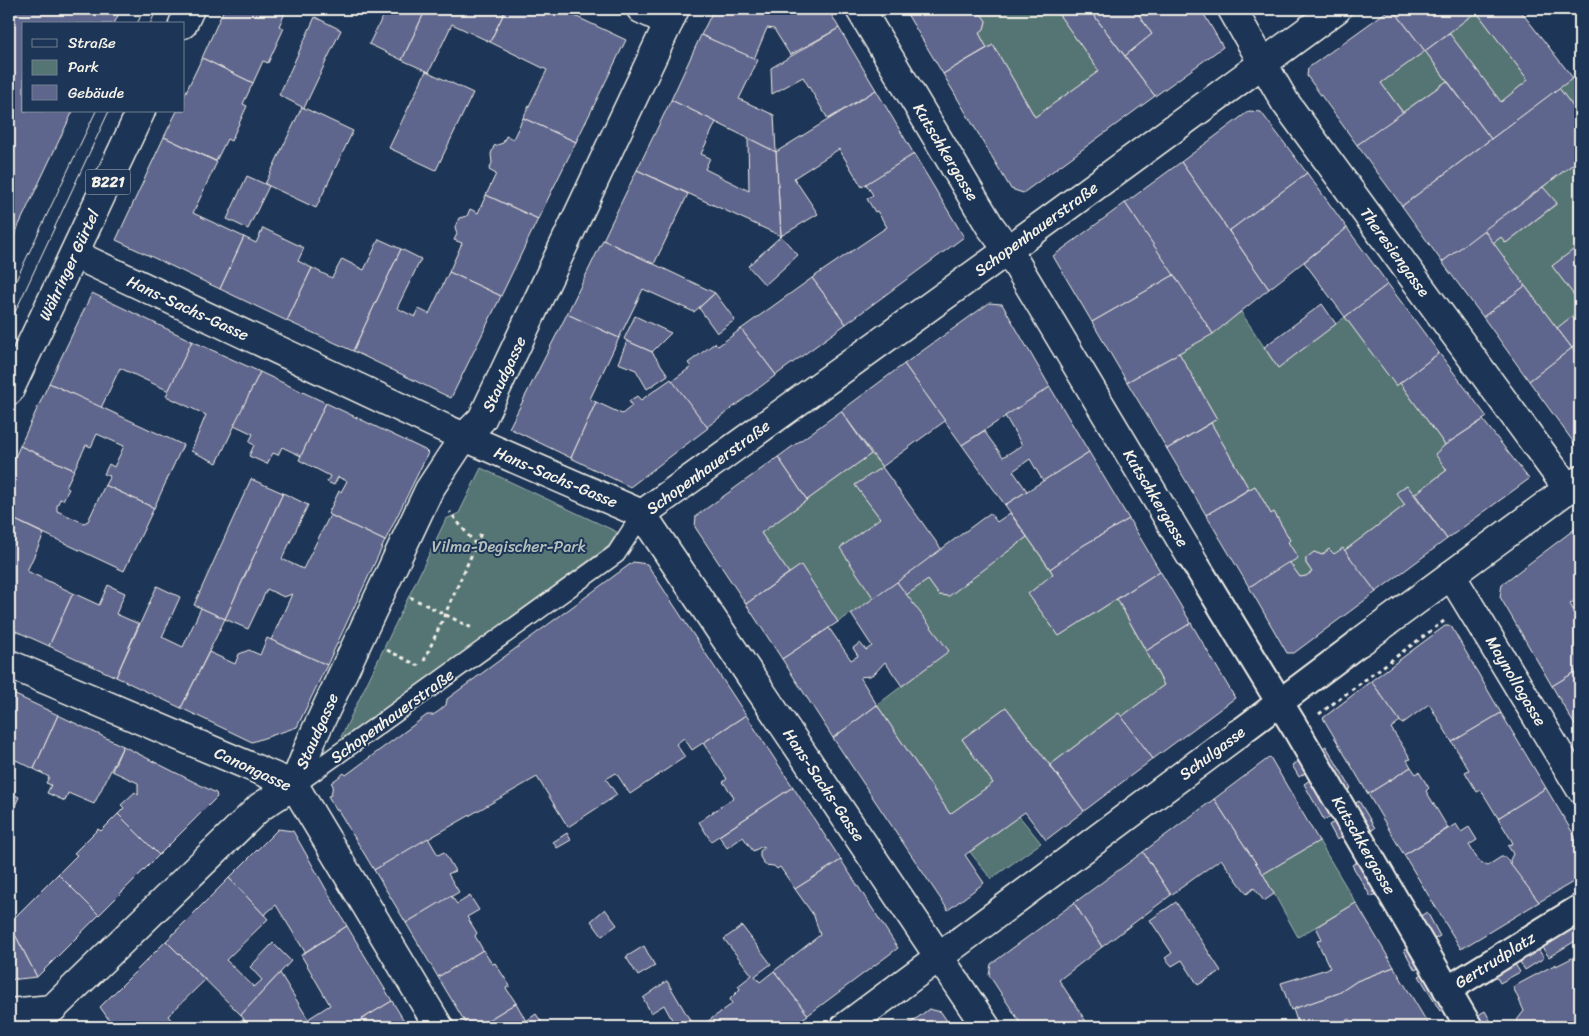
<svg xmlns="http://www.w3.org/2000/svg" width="1589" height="1036" font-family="Sriracha,sans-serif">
	<rect width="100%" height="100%" fill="#1d3557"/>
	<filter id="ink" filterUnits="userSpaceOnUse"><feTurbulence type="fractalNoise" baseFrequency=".02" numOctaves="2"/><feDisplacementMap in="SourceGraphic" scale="10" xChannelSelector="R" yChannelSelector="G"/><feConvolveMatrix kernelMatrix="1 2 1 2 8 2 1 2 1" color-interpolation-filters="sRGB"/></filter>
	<g filter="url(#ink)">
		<g fill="#547574" stroke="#a4b3ae">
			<path d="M973 9H1038L1042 16 1055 9 1099 71 1035 117 993 45 987 48 979 33 984 29 986 21C981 14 976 14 973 9Z"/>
			<polygon points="1476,11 1528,80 1501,102 1449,33"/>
			<polygon points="1425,51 1447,81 1403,112 1381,83"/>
			<polygon points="1580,72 1580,116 1559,88"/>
			<polygon points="1580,159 1580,260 1573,251 1552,266 1580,303 1580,310 1557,328 1493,243 1501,237 1506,243 1557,204 1543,187"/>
			<polygon points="1241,312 1278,368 1345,317 1396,385 1400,383 1445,445 1435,454 1447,470 1415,494 1406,485 1397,493 1405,505 1344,551 1334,554 1329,549 1322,555 1314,552 1306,559 1306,564 1312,572 1306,576 1300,577 1289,562 1288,542 1290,540 1274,512 1271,514 1255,486 1249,489 1211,423 1217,419 1179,353"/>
			<polygon points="871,454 882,467 855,485 880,518 874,599 838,622 801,566 789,573 761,533"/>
			<polygon points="481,468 617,532 610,545 346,740 341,737 446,519 459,513"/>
			<polygon points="1027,537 1053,574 1028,594 1059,636 1117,599 1164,685 1121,717 1118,713 1050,765 1006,707 962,739 993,783 950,814 877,705 948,651 906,595 928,580 939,595 949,595"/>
			<polygon points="1019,816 1041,843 991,879 970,852"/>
			<polygon points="1319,841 1356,903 1298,937 1263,874"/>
		</g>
		<g fill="#5e668d" stroke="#f4f1e8">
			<polygon points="12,9 121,9 114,24 24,24 24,111 73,111 9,246 9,17"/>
			<polygon points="224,9 287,9 279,26 284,28 268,63 263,61 253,83 202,58"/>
			<polygon points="372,9 426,9 402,60 369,44 384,14"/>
			<polygon points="426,9 506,9 490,42 452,24 429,72 402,60"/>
			<polygon points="506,9 560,9 626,40 576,142 523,118 547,70 490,42"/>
			<polygon points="714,9 828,9 839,28 790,55 774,29 767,28 754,59 701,35"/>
			<polygon points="904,9 973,9 974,12 982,15 986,21 984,29 979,33 987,48 943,74"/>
			<polygon points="1055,9 1089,9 1155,96 1023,193 1011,189 943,74 993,45 1035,117 1099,71"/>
			<polygon points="1089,9 1135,9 1152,34 1125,56"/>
			<polygon points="1135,9 1201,9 1223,47 1155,96 1125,56 1152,34"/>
			<polygon points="1390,9 1393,9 1425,51 1381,83 1403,113 1357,145 1307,76 1308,68"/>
			<polygon points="1393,9 1480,9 1425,51"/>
			<polygon points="1480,9 1519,9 1573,78 1491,139 1425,51 1449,33 1501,102 1528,80 1476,11"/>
			<polygon points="315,17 341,30 304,108 279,95"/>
			<polygon points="839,28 876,90 828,119 803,77 772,94 771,68"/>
			<polygon points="701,35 758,60 739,99 774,115 776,152 671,100"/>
			<polygon points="202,58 253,83 243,104 247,106 231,141 227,139 216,161 164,137 177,111 184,111 184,96"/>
			<polygon points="426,71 473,93 436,170 389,148"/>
			<polygon points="1447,81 1491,139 1402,206 1357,145"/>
			<polygon points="1559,88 1580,116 1580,159 1442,262 1402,206"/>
			<polygon points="876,90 914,154 862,187 839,149 794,178 818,214 781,236 776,152"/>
			<polygon points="671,100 716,122 701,154 710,158 705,169 749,191 748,138 776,152 781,236 637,170"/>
			<polygon points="302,107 353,131 316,208 265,184"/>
			<polygon points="1249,111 1261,112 1307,173 1229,231 1181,162"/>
			<polygon points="523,118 576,142 538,219 486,195 496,174 489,170 492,163 491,154 494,146 503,143 506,136 513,139"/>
			<polygon points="164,137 217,162 193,213 244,237 220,289 116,240"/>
			<polygon points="914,154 964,237 846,324 812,278 887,227 877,211 875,212 867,199 873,195 866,184"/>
			<polygon points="1181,162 1269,289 1213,334 1125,203"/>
			<polygon points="637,170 688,194 654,264 603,240"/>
			<polygon points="1307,173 1347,228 1269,289 1229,231"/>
			<polygon points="247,176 269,186 248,229 227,219"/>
			<polygon points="1543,187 1557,203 1506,243 1501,237 1493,243 1484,230"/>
			<polygon points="486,195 538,219 501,296 449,272 462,243 454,240 457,234 455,227 459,218 467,216 470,209 478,213"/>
			<polygon points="1125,203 1174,275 1092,322 1053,256"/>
			<polygon points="263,228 304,248 298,261 312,268 287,321 220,289 244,237 256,243"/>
			<polygon points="1347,228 1388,284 1345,317 1304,262"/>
			<polygon points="1484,230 1525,286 1483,317 1442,262"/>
			<polygon points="781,236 798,255 765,285 748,266"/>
			<polygon points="379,239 401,249 353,351 287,321 312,268 332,278 342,259 364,270"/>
			<polygon points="603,240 654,264 715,293 694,312 643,289 619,338 567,314"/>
			<polygon points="401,249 421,259 397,308 415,317 419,309 429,314 449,272 501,296 451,398 353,351"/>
			<polygon points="1573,250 1580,260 1580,303 1552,266"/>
			<polygon points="1174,275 1213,334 1127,382 1092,322"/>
			<polygon points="812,278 846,324 776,375 741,329"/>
			<polygon points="1388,284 1439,353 1396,386 1345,317"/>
			<polygon points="1525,286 1572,348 1529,381 1483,317"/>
			<polygon points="92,293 192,341 169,391 120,368 101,408 49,383"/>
			<polygon points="715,293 735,320 717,333 699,308"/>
			<polygon points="989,303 1002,304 1050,387 962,445 904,364"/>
			<polygon points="1322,304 1336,324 1278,368 1264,347"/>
			<polygon points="1580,310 1580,342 1572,348 1557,328"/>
			<polygon points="567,314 619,338 590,399 596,402 571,458 509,428"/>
			<polygon points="635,316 671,333 652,352 627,341 624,339"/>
			<polygon points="741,329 776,375 707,427 672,381 691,367 688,363 715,343 718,346"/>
			<polygon points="192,341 260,372 217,463 191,451 206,415 166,396"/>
			<polygon points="627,341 652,352 668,375 647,389 636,370 618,363"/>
			<polygon points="1572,348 1580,360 1580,445 1577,447 1529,381"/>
			<polygon points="1179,353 1217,419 1167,449 1127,382"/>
			<polygon points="1439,353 1487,417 1445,445 1400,383"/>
			<polygon points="904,364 945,421 882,467 841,411"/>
			<polygon points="260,372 326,403 301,456 282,447 278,455 273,453 267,464 249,456 254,445 249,442 253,434 234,425"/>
			<polygon points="671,379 708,428 630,487 571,458 596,402 622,414 632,406 629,401 637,396 641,400"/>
			<polygon points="49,383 183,445 154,508 105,485 110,476 104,474 109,464 114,467 124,446 97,434 91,447 86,445 74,470 20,446"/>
			<polygon points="1050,387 1089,452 1043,481 1030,459 1013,471 1027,491 1005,505 962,445 984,431 1003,457 1022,445 1005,416"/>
			<polygon points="326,403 425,450 428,453 385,541 328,514 339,491 341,492 347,481 338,477 334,485 327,482 330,476 299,460"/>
			<polygon points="841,411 871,454 807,500 778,457"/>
			<polygon points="1483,420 1529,479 1447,539 1415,494 1447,470 1435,454 1445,445"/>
			<polygon points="1211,423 1249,489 1206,515 1167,449"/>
			<polygon points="20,446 74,470 66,487 69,489 63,500 60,499 57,506 57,511 84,523 88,521 105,485 154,508 124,571 9,517 9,470"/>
			<polygon points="1089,452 1129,519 1084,545 1050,569 1005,505"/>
			<polygon points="778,457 807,500 761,533 789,573 746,604 695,527 696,516"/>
			<polygon points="882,467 942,550 874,599 840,548 880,518 855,485"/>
			<polygon points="251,479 283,493 225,619 194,605"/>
			<polygon points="1407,485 1447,539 1376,592 1344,551 1405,505 1396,493"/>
			<polygon points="1255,486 1271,514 1274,512 1290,540 1288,542 1298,558 1249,587 1206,515"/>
			<polygon points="283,493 308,505 282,559 303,569 330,515 385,541 327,665 271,640 292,594 284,597 267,589 248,629 225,619"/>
			<polygon points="990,513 997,522 1010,513 1027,537 949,596 939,595 928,580 906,595 897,582"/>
			<polygon points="9,517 44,534 27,571 73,593 49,646 9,628"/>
			<polygon points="1129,519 1160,571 1059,636 1028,594 1053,574 1050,569 1084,545"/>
			<polygon points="1576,528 1580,534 1580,599 1579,597 1570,604 1580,621 1580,669 1552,686 1500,597 1502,584"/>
			<polygon points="1343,548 1376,592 1294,653 1287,653 1249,587 1289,562 1300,577 1306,576 1312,572 1306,563 1306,558 1314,552 1322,555 1329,549 1334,554"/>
			<polygon points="633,562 647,564 746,715 692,750 684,738 676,744 685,757 630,794 616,773 606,779 617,795 568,827 537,777 374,870 338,810 336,810 328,796 331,795 333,785 331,783 344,773 346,775 427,715 433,715 439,711 446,705 447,699"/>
			<polygon points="801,565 838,622 782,659 746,604"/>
			<polygon points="1160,571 1191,623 1146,651 1117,599"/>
			<polygon points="897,582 949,651 902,686 885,662 875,673 870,676 860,677 877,705 833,738 782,659 829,628 851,660 858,656 853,648 860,643 866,650 872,646 851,614"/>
			<polygon points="108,585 125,593 116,614 139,624 116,677 49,646 73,593 99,605"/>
			<polygon points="157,586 180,597 162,637 183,647 201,608 225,619 181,708 116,677"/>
			<polygon points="1191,623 1235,698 1153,759 1121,717 1164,685 1146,651"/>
			<polygon points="1445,626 1451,626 1501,713 1452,742 1429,704 1402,724 1371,681"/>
			<polygon points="267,638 327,665 297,727 252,742 181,708 209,652 235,664 239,654 249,650 260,655"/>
			<polygon points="1580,669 1580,734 1552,686"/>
			<polygon points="1371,681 1400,721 1391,728 1411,759 1407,760 1411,767 1368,794 1323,718"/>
			<polygon points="9,692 58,715 34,769 16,760 13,766 9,764"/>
			<polygon points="877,705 950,814 993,783 962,739 1006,707 1084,811 1046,840 1025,812 965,855 984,883 948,910 833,738"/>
			<polygon points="1119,713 1153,759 1084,811 1050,765"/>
			<polygon points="1501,713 1546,788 1498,818 1481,790 1477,792 1465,772 1469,770 1452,742"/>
			<polygon points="58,715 123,746 94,804 68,793 65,801 47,793 51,785 46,783 49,777 34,769"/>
			<polygon points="746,715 793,787 711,841 699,822 734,797 723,782 727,779 703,743"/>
			<polygon points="123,746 216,793 217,797 159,855 118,814 124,808 121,805 135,792 138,795 138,783 112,771"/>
			<polygon points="1326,746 1351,788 1341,794 1316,752"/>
			<polygon points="1270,757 1319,841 1263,874 1214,799"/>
			<polygon points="1300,760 1307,772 1299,777 1292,765"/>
			<polygon points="1411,767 1416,774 1419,772 1429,788 1426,791 1448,828 1404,855 1368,794"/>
			<polygon points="1313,778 1334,814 1324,820 1304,784"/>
			<polygon points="793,787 841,860 795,889 780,867 777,869 774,866 765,865 760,857 760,851 764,848 763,846 753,851 743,837 727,848 719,836"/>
			<polygon points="1546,788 1580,845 1580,878 1539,902 1511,866 1510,860 1513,854 1508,846 1513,843 1498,818"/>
			<polygon points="9,792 19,797 9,819"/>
			<polygon points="1214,799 1263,874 1274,894 1264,901 1254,888 1247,894 1221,859 1171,895 1143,852"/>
			<polygon points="1359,801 1375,828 1366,834 1349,807"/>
			<polygon points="118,814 159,855 99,915 58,874 77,855 74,853 98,829 101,831"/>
			<polygon points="1336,821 1345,836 1337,840 1329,825"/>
			<polygon points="1456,824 1461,832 1469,827 1477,840 1469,845 1478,860 1487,866 1501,857 1505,857 1539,902 1461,949 1404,855"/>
			<polygon points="278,829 293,831 347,926 305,952 276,905 264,915 229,878"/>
			<polygon points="567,833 571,840 557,848 553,842"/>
			<polygon points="428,838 438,855 444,852 455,871 448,874 459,892 406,923 374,870"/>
			<polygon points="1143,852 1171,895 1102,947 1074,903"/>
			<polygon points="1362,859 1381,891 1371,897 1352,865"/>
			<polygon points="841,860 898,948 808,1015 774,971 820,935 814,916 795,889"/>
			<polygon points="58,874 99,915 37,977 9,923"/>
			<polygon points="229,878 268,919 226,960 254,987 262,980 250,967 273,943 291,961 241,1015 166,941"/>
			<polygon points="451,896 457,904 470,896 479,910 467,917 477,933 475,936 483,950 438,977 406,923"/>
			<polygon points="1176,902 1221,971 1198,985 1182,960 1172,966 1165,958 1172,953 1150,920"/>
			<polygon points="1074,903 1102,947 1059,980 1089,1026 1086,1027 1023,1027 989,975 991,964"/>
			<polygon points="1356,903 1394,967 1357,981 1339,993 1291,1010 1281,983 1330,968 1317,941 1322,939 1316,927"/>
			<polygon points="605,909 617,925 602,936 591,921"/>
			<polygon points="1427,912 1440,936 1431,941 1417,918"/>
			<polygon points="9,922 9,923 37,977 9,980"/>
			<polygon points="1577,924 1580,930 1580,938 1549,957 1541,946"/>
			<polygon points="347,926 392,1001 349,1027 249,1027 241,1015 280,973 308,1019 330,1005 301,955"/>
			<polygon points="742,926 771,964 755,976 760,982 774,971 808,1015 791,1027 700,1027 732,1004 730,999 740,989 738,986 752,975 724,939"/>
			<polygon points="166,941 205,980 168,1016 177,1027 114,1027 100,1007"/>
			<polygon points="644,946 655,966 638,976 626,957"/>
			<polygon points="1411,946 1423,966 1415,970 1404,950"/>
			<polygon points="1538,949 1544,958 1525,970 1519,960"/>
			<polygon points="483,950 492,964 495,963 510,986 506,988 516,1003 477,1027 468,1027 438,977"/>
			<polygon points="1580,954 1580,1027 1515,1027 1517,1020 1524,1011 1513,987 1556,964 1556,966"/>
			<polygon points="1515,964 1520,972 1500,983 1496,976"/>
			<polygon points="1394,967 1430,1027 1355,1027 1350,1019 1326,1027 1299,1027 1293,1009 1339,993 1357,981"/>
			<polygon points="1427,971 1447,1006 1440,1011 1419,976"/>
			<polygon points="667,981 694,1027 676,1027 664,1005 651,1013 643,998"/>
			<polygon points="392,1001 408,1027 349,1027"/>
			<polygon points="516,1003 526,1021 536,1014 545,1027 477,1027"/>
			<polygon points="929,1009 941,1012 951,1027 905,1027"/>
			<polygon points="1485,1011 1494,1027 1481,1027 1475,1017"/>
			<polygon points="243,1019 249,1027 231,1027"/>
		</g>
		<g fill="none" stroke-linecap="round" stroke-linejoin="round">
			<defs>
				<polyline id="service" points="295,785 616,554 642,514"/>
				<g id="pedestrian">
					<polyline points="1190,555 1297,731 1469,1027"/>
					<polyline points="1239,733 1360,642"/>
					<polyline points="1447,990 1580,908"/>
				</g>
				<g id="minor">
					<polyline points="641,9 669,22"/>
					<polyline points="860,9 990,226 1008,250 1190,555"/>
					<polyline points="1232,9 1285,102 1568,489"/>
					<polyline points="74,254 444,428 642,514 986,1027"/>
					<polyline points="642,514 1008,250 1337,9"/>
					<polyline points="1451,575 1580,788"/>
					<polyline points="1360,642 1580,480"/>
					<polyline points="9,664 294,785 439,1027"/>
					<polyline points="294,785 312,739 429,490 464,437 482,419 675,9"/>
					<polyline points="9,1013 52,1009 260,807 294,785"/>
					<polyline points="845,1027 1239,733"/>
				</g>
				<g id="primary">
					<polyline points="183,24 190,9"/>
					<polyline points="9,391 141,111"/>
				</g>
			</defs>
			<use href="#service" stroke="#f4f1e8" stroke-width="21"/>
			<use href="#pedestrian" stroke="#f4f1e8" stroke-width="30"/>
			<use href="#minor" stroke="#f4f1e8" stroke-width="31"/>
			<use href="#primary" stroke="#f4f1e8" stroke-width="31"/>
			<g stroke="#f4f1e8" stroke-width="3" stroke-dasharray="4 4" stroke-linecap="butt">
				<polyline points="476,545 481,533"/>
				<polyline points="410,597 472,628"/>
				<polyline points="387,650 419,666"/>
				<polyline points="424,661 476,545 450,512"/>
				<polyline points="1319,714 1444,621"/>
			</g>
			<use href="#service" stroke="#1d3557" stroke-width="18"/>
			<use href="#pedestrian" stroke="#1d3557" stroke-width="26"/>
			<use href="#minor" stroke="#1d3557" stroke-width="28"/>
			<use href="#primary" stroke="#1d3557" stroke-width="28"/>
			<g stroke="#f4f1e8" stroke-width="1">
				<polyline points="137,24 144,9"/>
				<polyline points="150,24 157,9"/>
				<polyline points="9,295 96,111"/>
				<polyline points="9,325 109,111"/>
			</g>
		</g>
	</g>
	<g text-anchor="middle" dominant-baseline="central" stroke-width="4" stroke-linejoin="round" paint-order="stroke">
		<rect fill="#1d3557" stroke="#b4b9bc" stroke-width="1" x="85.5" y="169.5" width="45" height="25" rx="4"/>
		<g font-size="15" font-weight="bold" fill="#f4f1e8">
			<text x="108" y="182">B221</text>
		</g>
		<g font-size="16" fill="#f4f1e8" stroke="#1d3557">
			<text transform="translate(946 152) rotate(59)">Kutschkergasse</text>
			<text transform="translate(1036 229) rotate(-36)">Schopenhauerstraße</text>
			<text transform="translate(1395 252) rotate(54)">Theresiengasse</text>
			<text transform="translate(69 265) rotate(-65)">Währinger Gürtel</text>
			<text transform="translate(188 308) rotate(25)">Hans-Sachs-Gasse</text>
			<text transform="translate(504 374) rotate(-65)">Staudgasse</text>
			<text transform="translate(708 467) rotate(-36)">Schopenhauerstraße</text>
			<text transform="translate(556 477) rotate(23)">Hans-Sachs-Gasse</text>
			<text transform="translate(1156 498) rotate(59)">Kutschkergasse</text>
			<text transform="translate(1516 681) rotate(59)">Maynollogasse</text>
			<text transform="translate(392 716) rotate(-36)">Schopenhauerstraße</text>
			<text transform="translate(317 731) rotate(-66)">Staudgasse</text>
			<text transform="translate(1212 753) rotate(-37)">Schulgasse</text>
			<text transform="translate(253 769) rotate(25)">Canongasse</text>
			<text transform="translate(824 785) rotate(56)">Hans-Sachs-Gasse</text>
			<text transform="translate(1364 845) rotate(60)">Kutschkergasse</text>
			<text transform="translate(1495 960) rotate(-32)">Gertrudplatz</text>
		</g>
		<g font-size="16" fill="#b4bfba" stroke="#1d3557">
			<text x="509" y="546">Vilma-Degischer-Park</text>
		</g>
	</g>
	<rect width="1589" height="1036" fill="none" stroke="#1d3557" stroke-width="30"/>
	<rect x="15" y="15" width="1559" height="1006" fill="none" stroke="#f4f1e8" stroke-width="2" filter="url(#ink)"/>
	<rect x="22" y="22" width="162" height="90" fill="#1d3557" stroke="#738091"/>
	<rect x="32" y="39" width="25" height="8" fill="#1d3557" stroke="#738091"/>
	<text x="68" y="48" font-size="15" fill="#f4f1e8">Straße</text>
	<rect x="32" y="60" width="25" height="15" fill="#547574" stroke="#738091"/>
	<text x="68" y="72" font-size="15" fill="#f4f1e8">Park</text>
	<rect x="32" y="85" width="25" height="15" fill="#5e668d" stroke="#738091"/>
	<text x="68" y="98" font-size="15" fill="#f4f1e8">Gebäude</text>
</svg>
